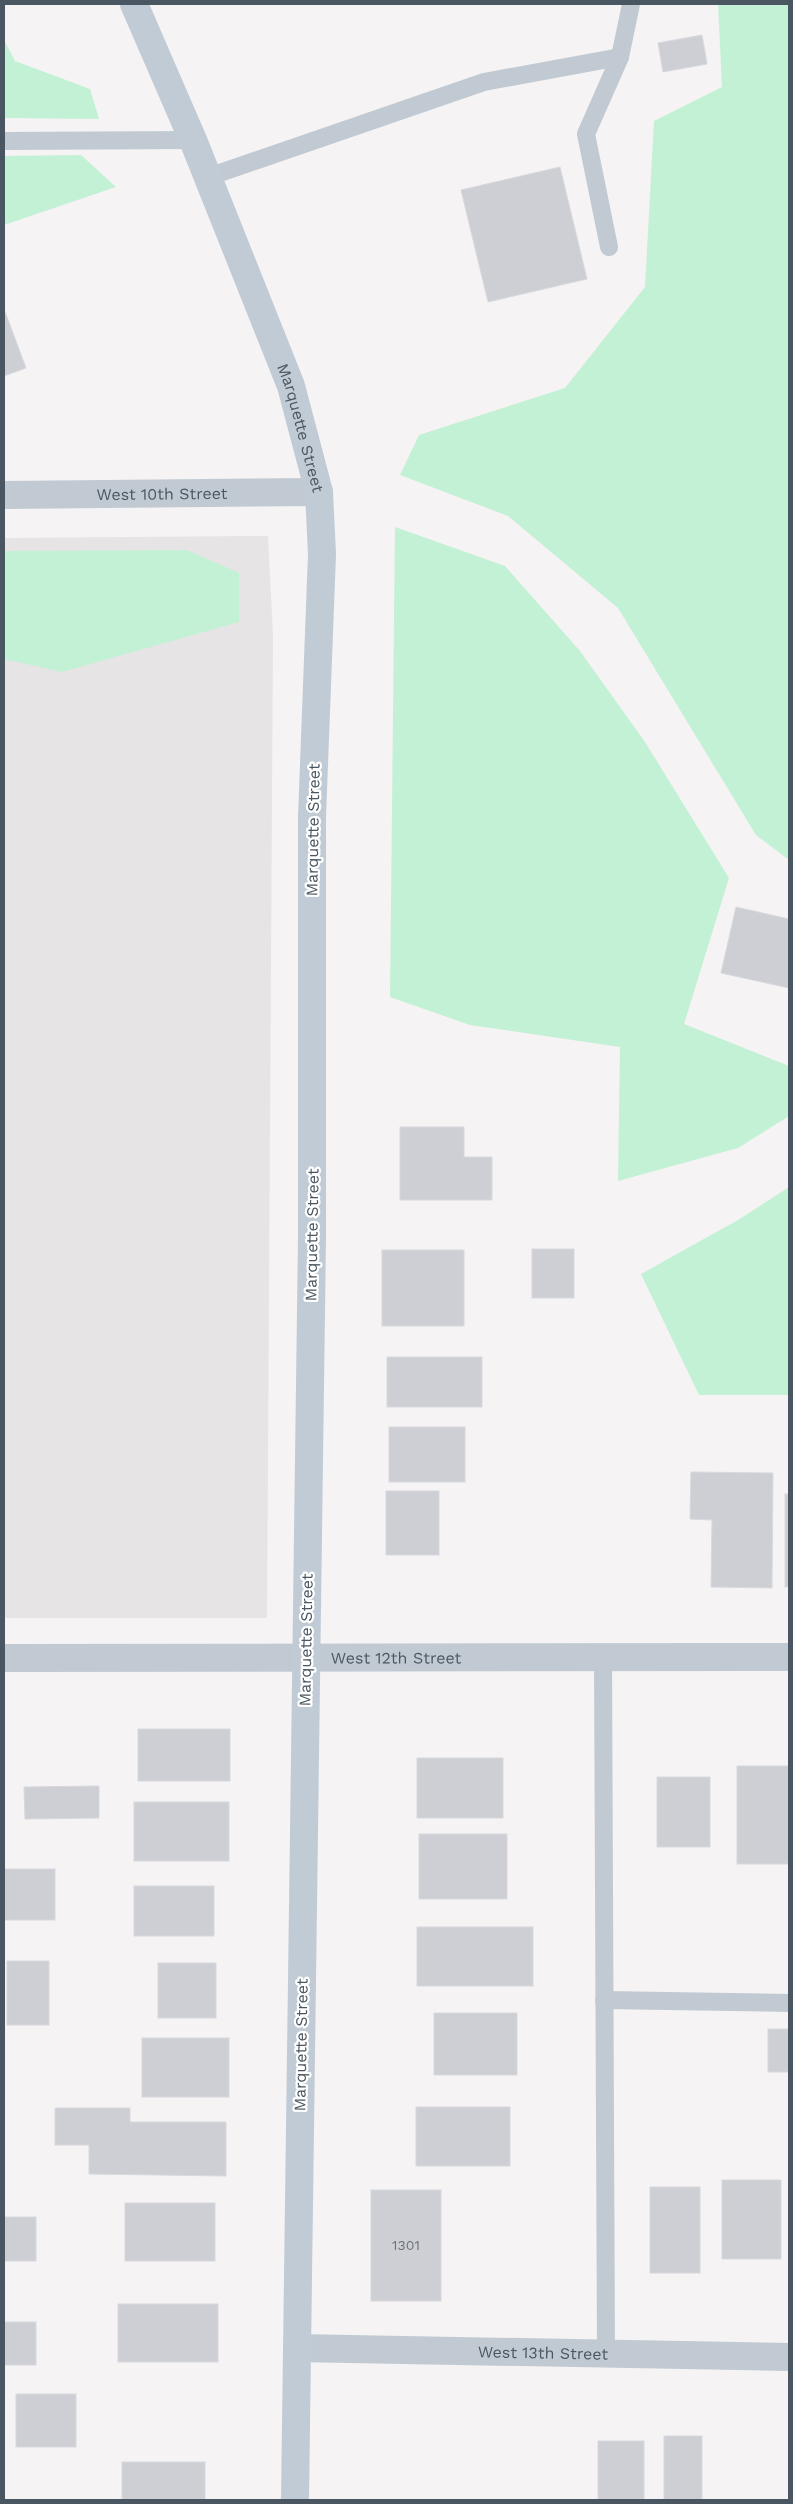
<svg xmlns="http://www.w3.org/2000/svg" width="793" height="2504" font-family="'Work Sans',sans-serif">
	<rect width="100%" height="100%" fill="#f5f3f3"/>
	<polygon fill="#e6e4e5" points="268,536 273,635 267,1618 4,1618 4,538"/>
	<g fill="#c3f1d5">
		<polygon points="718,4 789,4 789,860 756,835 618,608 508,516 400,475 419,435 565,388 645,287 654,121 722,87"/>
		<polygon points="4,40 15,61 90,89 99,119 4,118"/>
		<polygon points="81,155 116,187 4,225 4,156"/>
		<polygon points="395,527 505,566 580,651 645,742 729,878 684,1024 789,1066 789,1116 738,1148 618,1181 620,1047 470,1025 390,997"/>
		<polygon points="187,550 239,573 239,622 62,672 4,659 4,551"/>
		<polygon points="789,1187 789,1395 699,1395 641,1274 738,1220"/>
	</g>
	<g fill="#cdcfd5" stroke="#d7d9de">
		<polygon points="702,35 707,64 663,72 658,43"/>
		<polygon points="560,167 587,279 488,302 461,190"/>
		<polygon points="4,309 26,368 4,376"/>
		<polygon points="736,907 789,919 789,988 721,973"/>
		<polygon points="400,1127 464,1127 464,1157 492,1157 492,1200 400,1200"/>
		<rect x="532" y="1249" width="42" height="49"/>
		<rect x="382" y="1250" width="82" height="76"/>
		<rect x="387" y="1357" width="95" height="50"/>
		<rect x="389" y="1427" width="76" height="55"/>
		<polygon points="691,1472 773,1473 772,1588 711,1587 712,1520 690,1519"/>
		<rect x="386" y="1491" width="53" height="64"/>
		<rect x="785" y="1494" width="4" height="93"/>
		<rect x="138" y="1729" width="92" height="52"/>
		<rect x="417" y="1758" width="86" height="60"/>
		<rect x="737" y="1766" width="52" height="98"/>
		<rect x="657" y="1777" width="53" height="70"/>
		<polygon points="99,1786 99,1818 25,1819 24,1787"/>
		<rect x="134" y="1802" width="95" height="59"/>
		<rect x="419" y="1834" width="88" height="65"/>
		<rect x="4" y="1869" width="51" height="51"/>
		<rect x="134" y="1886" width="80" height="50"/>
		<rect x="417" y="1927" width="116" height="59"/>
		<rect x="7" y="1961" width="42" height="64"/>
		<rect x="158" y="1963" width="58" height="55"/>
		<rect x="434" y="2013" width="83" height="62"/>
		<rect x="768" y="2029" width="21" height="43"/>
		<rect x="142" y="2038" width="87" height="59"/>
		<rect x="416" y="2107" width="94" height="59"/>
		<polygon points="55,2108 130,2108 130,2122 226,2122 226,2176 89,2174 89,2145 55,2145"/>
		<rect x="722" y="2180" width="59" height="79"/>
		<rect x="650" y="2187" width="50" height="86"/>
		<rect x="371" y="2190" width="70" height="111"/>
		<rect x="125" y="2203" width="90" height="58"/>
		<rect x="4" y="2217" width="32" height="44"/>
		<rect x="118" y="2304" width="100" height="58"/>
		<rect x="4" y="2322" width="32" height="43"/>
		<rect x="16" y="2394" width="60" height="53"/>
		<rect x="664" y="2436" width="38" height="64"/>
		<rect x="598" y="2441" width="46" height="59"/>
		<rect x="122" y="2462" width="83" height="38"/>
	</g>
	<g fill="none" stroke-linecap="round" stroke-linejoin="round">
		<g stroke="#c1cad2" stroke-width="18">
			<polyline points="4,141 193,140"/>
			<polyline points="208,177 484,82 620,57"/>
			<polyline points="609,247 586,134 620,57 631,4"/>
			<polyline points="603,1656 606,2354"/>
			<polyline points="604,2000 789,2003"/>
		</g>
		<g stroke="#c1cad2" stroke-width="28">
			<path id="s1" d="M4 495 319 492"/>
			<path id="s2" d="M4 1658 789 1657"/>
			<path id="s3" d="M297 2348 789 2357"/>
		</g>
		<path stroke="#c1cbd6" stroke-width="28" id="s4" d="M134 4 193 140 291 386 319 492 322 554 312 817V1237L295 2500"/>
	</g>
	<g text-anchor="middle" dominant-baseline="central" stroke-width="4.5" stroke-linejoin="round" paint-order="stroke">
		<g font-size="14" fill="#6b747e">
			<text x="406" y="2245">1301</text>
		</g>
		<g font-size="16" fill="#4a5661" stroke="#fff">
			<text stroke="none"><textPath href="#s4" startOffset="456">Marquette Street</textPath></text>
			<text stroke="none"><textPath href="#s1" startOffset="158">West 10th Street</textPath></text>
			<text transform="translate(313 830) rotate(-89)">Marquette Street</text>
			<text transform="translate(312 1235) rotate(-89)">Marquette Street</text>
			<text transform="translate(306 1640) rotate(-89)">Marquette Street</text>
			<text stroke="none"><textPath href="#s2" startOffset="392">West 12th Street</textPath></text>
			<text transform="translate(301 2045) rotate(-89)">Marquette Street</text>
			<text stroke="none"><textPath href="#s3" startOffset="246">West 13th Street</textPath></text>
		</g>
	</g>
	<rect width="793" height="2504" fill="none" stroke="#4a5661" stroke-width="10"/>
</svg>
